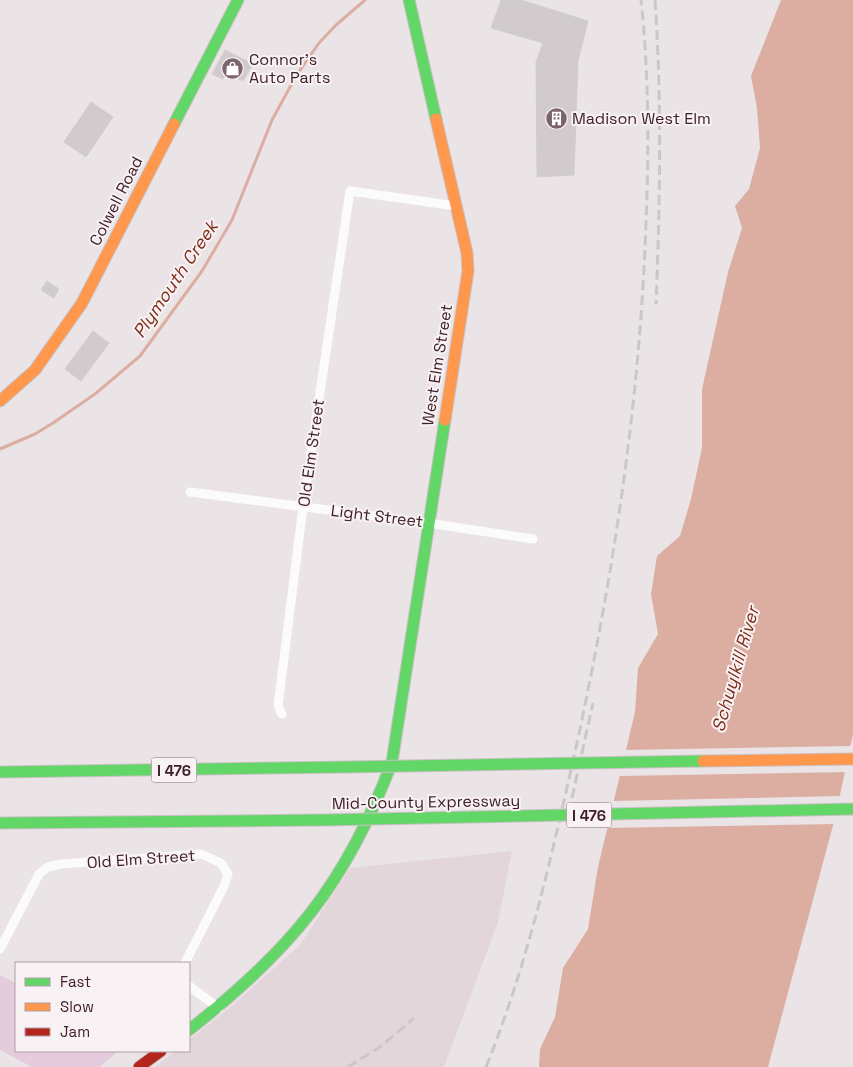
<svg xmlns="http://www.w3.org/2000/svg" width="853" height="1067" font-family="'Space Grotesk',sans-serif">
	<rect width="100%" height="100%" fill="#eae4e7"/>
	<polygon fill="#e2d6db" points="512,851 498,922 444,1067 155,1067 175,1051 189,1051 189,1040 234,1004 300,945 350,868"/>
	<polygon fill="#e4ccdc" points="0,975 16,983 16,1051 118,1051 100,1067 32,1067 0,1050"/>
	<polygon fill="#dcaea2" points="781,0 853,0 853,734 835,818 768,1067 539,1067 540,1049 555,1017 563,968 588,929 598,867 635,712 638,668 658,634 651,594 657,556 680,536 691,499 702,448 702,389 728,272 742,228 735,206 749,189 760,148 757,108 751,76"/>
	<g fill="#eae4e7">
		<polygon points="853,746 847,772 617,776 624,750"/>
		<polygon points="842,796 836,824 605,828 612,801"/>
	</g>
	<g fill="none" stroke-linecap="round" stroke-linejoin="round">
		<polyline stroke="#dcaea2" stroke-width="3" points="0,449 35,434 53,423 95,394 140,356 202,271 232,220 272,120 296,76 319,43 336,25 365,0"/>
	</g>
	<g fill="#d1cbcd" stroke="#d3cdcf">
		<polygon points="501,0 521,0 588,21 578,61 574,175 537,177 536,62 543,43 491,28"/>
		<polygon points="225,50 253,64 243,81 226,73 223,79 212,74"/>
		<polygon points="91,102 113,117 86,157 64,142"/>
		<polygon points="47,281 59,289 54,298 41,290"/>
		<polygon points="93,331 109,343 81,381 65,369"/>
	</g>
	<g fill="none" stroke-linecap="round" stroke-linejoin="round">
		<defs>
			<g id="fast">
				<polyline points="409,0 436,119"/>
				<polyline points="174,124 238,0"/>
				<polyline points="0,772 347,767"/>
				<polyline points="0,823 324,820"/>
				<path d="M189 1030C291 950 346 884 392 762L445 420"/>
			</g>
			<g id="slow">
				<polyline points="436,119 467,253 468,271 445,420"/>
				<polyline points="0,401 35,370 82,303 174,124"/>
			</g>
			<polyline id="jam" points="139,1067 161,1051"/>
		</defs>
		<use href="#fast" stroke="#cac0c3" stroke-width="13"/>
		<use href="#slow" stroke="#cac0c3" stroke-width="13"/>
		<use href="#jam" stroke="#cac0c3" stroke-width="13"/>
		<g stroke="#fcfbfb" stroke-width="9">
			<polyline points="190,492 428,523 533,539"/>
			<polyline points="282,714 278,706 303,507 350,191 456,206"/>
			<polyline points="0,949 39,874 48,867 61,864 201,854 221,863 228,874 225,884 185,963"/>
			<polyline points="189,986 219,1008"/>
		</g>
		<use href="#fast" stroke="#63d668" stroke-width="11"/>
		<use href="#slow" stroke="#ff974d" stroke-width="11"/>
		<use href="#jam" stroke="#b3261e" stroke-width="11"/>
		<g stroke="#cbc6c8" stroke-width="3" stroke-dasharray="10 5" stroke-linecap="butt">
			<path d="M655 0C662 102 660 202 656 304"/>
			<polyline points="572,798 593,703"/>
			<polyline points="348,1067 380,1047 414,1018"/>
			<path d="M486 1067C527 966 551 859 575 752 613 578 640 402 646 223 649 149 649 74 641 0"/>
		</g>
		<defs>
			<g id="fast-bridge">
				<polyline points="347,767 703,761"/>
				<polyline points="324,820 853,809"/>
			</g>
			<polyline id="slow-bridge" points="703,761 853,759"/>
		</defs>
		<use href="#fast-bridge" stroke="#cac0c3" stroke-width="13" stroke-linecap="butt"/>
		<use href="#slow-bridge" stroke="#cac0c3" stroke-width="13" stroke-linecap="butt"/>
		<use href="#fast-bridge" stroke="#63d668" stroke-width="11"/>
		<use href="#slow-bridge" stroke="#ff974d" stroke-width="11"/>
	</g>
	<defs>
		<symbol id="shop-disc" viewBox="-11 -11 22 22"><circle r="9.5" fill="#7b656a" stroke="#f9f2f5"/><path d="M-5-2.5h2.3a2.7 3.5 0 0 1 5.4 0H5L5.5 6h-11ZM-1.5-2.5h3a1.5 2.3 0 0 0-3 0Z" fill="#fff"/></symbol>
		<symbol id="building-disc" viewBox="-11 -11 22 22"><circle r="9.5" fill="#7b656a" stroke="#f9f2f5"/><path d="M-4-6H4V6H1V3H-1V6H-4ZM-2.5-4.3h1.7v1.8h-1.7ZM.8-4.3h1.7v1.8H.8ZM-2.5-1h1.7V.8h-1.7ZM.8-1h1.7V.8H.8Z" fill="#fff"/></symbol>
	</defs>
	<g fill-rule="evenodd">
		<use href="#shop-disc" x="220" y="56" width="25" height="25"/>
		<use href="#building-disc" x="544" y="106" width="25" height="25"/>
	</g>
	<g text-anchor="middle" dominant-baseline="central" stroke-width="4" stroke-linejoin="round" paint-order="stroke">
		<g fill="#f9f2f5" stroke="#775f65" stroke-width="1">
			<rect x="151.5" y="757.5" width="45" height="25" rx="4"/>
			<rect x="566.5" y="802.5" width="45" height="25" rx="4"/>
		</g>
		<g font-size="15" font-weight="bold" fill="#3f2027">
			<text x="174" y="770">I 476</text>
			<text x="589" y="815">I 476</text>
		</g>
		<g font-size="16" fill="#3f2027" stroke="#f9f2f5" text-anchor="start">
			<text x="249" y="59">Connor's<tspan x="249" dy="18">Auto Parts</tspan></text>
			<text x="572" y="118">Madison West Elm</text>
		</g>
		<g font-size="16" fill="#3f2027" stroke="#f9f2f5">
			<text transform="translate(116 201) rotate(-63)">Colwell Road</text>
			<text transform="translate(437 365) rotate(-81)">West Elm Street</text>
			<text transform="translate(311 453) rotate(-82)">Old Elm Street</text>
			<text transform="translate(377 516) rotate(7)">Light Street</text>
			<text transform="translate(426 802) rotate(-1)">Mid-County Expressway</text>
			<text transform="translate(141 859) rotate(-4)">Old Elm Street</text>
		</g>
		<g font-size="18" font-style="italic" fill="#7f2e16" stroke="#f9f2f5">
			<text transform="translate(175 279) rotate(-56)">Plymouth Creek</text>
			<text transform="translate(735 669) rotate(-74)">Schuylkill River</text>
		</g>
	</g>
	<rect x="15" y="962" width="175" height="90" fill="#f9f2f5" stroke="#af9ea3"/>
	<rect x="25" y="978" width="25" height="8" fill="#63d668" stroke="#af9ea3"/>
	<text x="60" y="987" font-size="15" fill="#3f2027">Fast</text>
	<rect x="25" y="1003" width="25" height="8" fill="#ff974d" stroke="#af9ea3"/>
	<text x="60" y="1012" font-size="15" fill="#3f2027">Slow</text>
	<rect x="25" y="1028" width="25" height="8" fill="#b3261e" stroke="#af9ea3"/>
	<text x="60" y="1037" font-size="15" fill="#3f2027">Jam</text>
</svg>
